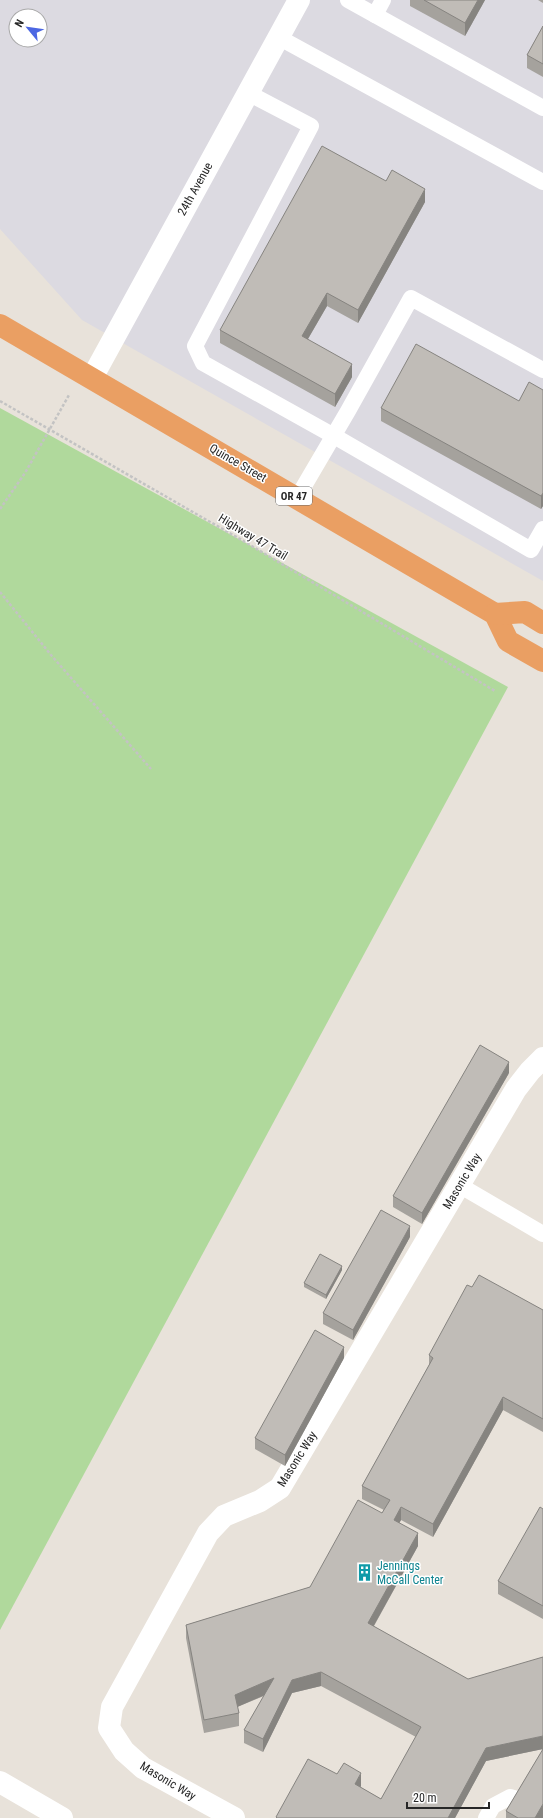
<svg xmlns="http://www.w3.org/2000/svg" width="543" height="1818" font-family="'Roboto Condensed',sans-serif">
	<rect width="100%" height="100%" fill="#e8e2da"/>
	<path fill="#dcdae1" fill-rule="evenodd" d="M0 0H543V581L82 320 0 229ZM16 16H40V40H16Z"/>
	<polygon fill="#b0d99c" points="0,408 508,687 0,1630"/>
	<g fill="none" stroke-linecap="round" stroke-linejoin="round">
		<g stroke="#c3c3c3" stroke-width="2.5" stroke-dasharray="3 2" stroke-linecap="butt">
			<polyline points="0,401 245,542 495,691"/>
			<polyline points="0,509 25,473 69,395"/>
			<polyline points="0,592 51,655 151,769"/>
		</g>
		<g stroke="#fff" stroke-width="16">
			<polyline points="348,0 375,15 383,0"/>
			<polyline points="375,15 543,108"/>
			<polyline points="278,37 543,182"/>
			<polyline points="248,93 311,126 195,346 203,363 334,436 531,550 543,529"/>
			<polyline points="297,498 348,411 411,298 543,370"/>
			<polyline points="459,1185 543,1234"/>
			<polyline points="486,1818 493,1806 510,1797 521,1800"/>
		</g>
		<g stroke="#fff" stroke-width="22">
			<polyline points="92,378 299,0"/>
			<polyline points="0,1782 62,1818"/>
			<polyline points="234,1818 143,1768 124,1751 109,1728 112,1707 208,1533 224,1516 260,1501 280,1488 516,1089 530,1071 543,1058"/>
		</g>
		<g stroke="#ea9f63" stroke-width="22">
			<polyline points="0,325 495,614 508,641 543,661"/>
			<polyline points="495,614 525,612 543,623"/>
		</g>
	</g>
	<g fill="#a5a29d">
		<polygon points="410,0 485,0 465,36 410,6"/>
		<polygon points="538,0 543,0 543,3"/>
		<polygon points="543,26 543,77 527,68 527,55"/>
		<polygon points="386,181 425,202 358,323 327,306 308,339 352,377 335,407 220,343 220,330"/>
		<polygon points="543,390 543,506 541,509 381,421 381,408 519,401"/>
		<polygon points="509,1073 422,1224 393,1207 393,1196"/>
		<polygon points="410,1237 353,1340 323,1324 323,1313"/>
		<polygon points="342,1270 326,1299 304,1287 304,1283"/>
		<polygon points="472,1287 543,1310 543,1432 503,1410 433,1537 401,1520 399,1523 418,1546 374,1626 543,1749 486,1761 455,1818 276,1818 276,1817 337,1774 361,1786 360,1787 381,1799 416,1737 321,1686 292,1693 263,1752 244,1743 244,1730 264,1696 237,1707 239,1713 239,1726 204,1733 186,1638 186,1625 310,1587 382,1513 384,1510 362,1499 362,1486 429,1365 429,1355"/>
		<polygon points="344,1358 285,1466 255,1449 255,1438"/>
		<polygon points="543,1509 543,1619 498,1594 498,1581"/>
		<polygon points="543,1749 543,1818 506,1818 506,1811"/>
	</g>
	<g fill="#868480">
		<polygon points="478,0 485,0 465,36 465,23"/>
		<polygon points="425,189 425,202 358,323 358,310"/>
		<polygon points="327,293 327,306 302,349 302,336"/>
		<polygon points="352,364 352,377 335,407 335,394"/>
		<polygon points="543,493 543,506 541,509 541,496"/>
		<polygon points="509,1062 509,1073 422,1224 422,1213"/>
		<polygon points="410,1226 410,1237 353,1340 353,1330"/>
		<polygon points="342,1266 342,1270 326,1299 326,1295"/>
		<polygon points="344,1347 344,1358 285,1466 285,1455"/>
		<polygon points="503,1397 503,1410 433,1537 433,1524"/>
		<polygon points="401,1507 401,1520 394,1533 394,1520"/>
		<polygon points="418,1533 418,1546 368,1636 368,1623"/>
		<polygon points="321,1672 321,1686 292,1693 263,1752 263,1739 292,1680"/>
		<polygon points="274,1678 274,1691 235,1708 235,1695"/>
		<polygon points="543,1736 543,1749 486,1761 455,1818 448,1818 486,1748"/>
		<polygon points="361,1773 361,1786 355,1797 355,1784"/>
		<polygon points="543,1804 543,1818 535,1818"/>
	</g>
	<g fill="#c0bcb7" stroke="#868480">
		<polygon points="424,0 478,0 465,23"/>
		<polygon points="543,26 543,64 527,55"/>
		<polygon points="322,146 386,181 392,170 425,189 358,310 327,293 302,336 352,364 335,394 220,330"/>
		<polygon points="416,344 519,401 529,382 543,390 543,493 541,496 381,408"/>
		<polygon points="480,1045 509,1062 422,1213 393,1196"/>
		<polygon points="381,1210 410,1226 353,1330 323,1313"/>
		<polygon points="320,1254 342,1266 326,1295 304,1283"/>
		<polygon points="479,1275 543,1310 543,1419 503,1397 433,1524 401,1507 394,1520 418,1533 368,1623 468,1679 543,1657 543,1736 486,1748 448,1818 277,1818 276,1817 308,1759 337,1774 344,1763 361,1773 355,1784 381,1799 421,1727 321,1672 292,1680 263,1739 244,1730 274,1678 235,1695 239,1713 204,1720 186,1625 310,1587 358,1500 382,1513 390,1500 362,1486 433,1358 429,1355 467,1285 472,1287"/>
		<polygon points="315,1330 344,1347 285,1455 255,1438"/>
		<polygon points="540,1507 543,1509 543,1606 498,1581"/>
		<polygon points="543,1749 543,1804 535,1818 518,1818 506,1811"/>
	</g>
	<defs>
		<symbol id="building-bare" viewBox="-9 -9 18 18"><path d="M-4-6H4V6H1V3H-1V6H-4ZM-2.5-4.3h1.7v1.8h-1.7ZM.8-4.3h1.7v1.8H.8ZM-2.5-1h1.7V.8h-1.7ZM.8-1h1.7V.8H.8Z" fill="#0f9aa8" stroke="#fff" stroke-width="2.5" paint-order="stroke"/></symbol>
	</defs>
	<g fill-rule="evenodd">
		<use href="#building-bare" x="352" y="1560" width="25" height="25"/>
	</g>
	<g text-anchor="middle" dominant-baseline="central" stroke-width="3" stroke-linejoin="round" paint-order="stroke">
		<rect fill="#fff" stroke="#686868" stroke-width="1" x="276" y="487" width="36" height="18" rx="3"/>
		<g font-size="11" font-weight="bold" fill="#272727">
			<text x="294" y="496">OR 47</text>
		</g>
		<g font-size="12" fill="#272727" stroke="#fff">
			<text transform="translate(195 189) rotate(-61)">24th Avenue</text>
			<text transform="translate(238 463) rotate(30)">Quince Street</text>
			<text transform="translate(253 537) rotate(31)">Highway 47 Trail</text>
			<text transform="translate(462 1181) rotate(-59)">Masonic Way</text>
			<text transform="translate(297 1459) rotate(-58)">Masonic Way</text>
			<text transform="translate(168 1781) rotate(31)">Masonic Way</text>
		</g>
		<g font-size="12" fill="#0d838f" stroke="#fff" text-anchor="start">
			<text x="377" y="1566">Jennings<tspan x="377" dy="14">McCall Center</tspan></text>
		</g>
	</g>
	<g transform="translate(28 28) rotate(299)"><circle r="19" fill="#ffffff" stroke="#a9a9a9"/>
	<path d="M0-3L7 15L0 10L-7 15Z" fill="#4c67e3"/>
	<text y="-6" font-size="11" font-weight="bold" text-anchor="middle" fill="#272727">N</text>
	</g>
	<path d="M407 1802v6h82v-6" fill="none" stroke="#272727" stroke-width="2"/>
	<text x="413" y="1802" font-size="12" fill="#272727" stroke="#ffffff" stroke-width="3" paint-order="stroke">20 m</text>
</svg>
